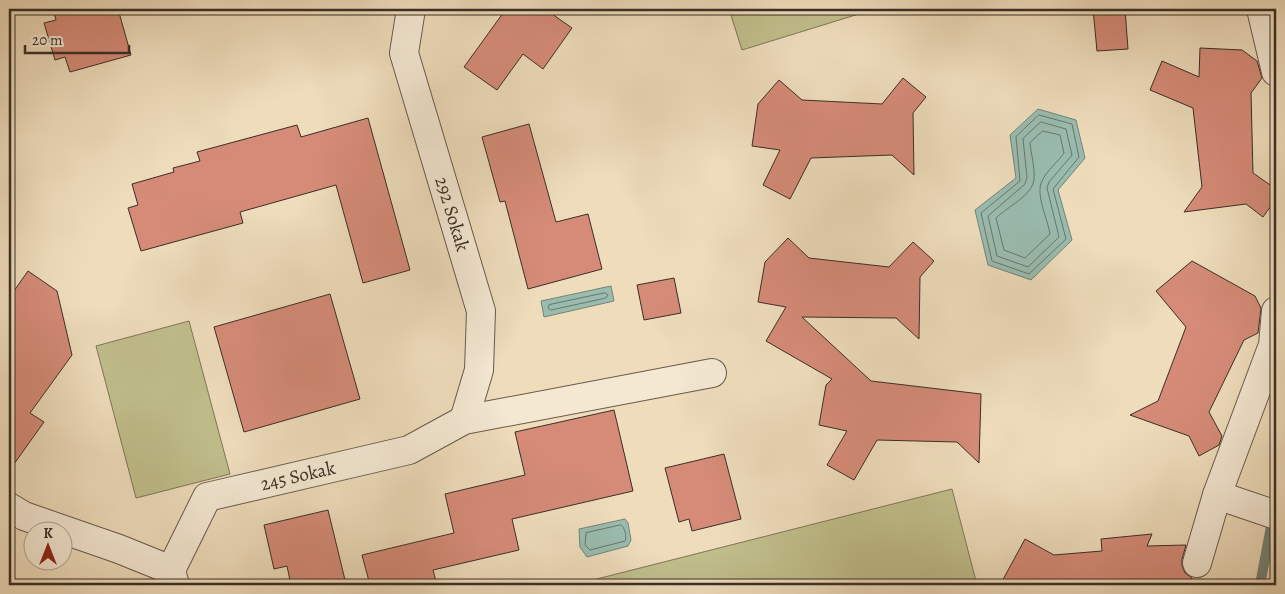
<svg xmlns="http://www.w3.org/2000/svg" width="1285" height="594" font-family="Alegreya,serif">
	<rect width="100%" height="100%" fill="#eedcbb"/>
	<filter id="stains"><feTurbulence type="fractalNoise" baseFrequency=".004" numOctaves="4"/><feColorMatrix values="0 0 0 0 .2 0 0 0 0 .09 0 0 0 0 .02 0 0 0 .5 -.17"/></filter>
	<radialGradient id="worn" r=".72"><stop offset=".6" stop-color="#630" stop-opacity="0"/><stop offset="1" stop-color="#630" stop-opacity=".3"/></radialGradient>
	<g fill="#c0be8b" stroke="#7d7659">
		<polygon points="729,9 875,9 742,50"/>
		<polygon points="189,321 230,474 136,498 96,346"/>
		<polygon points="952,489 977,585 573,585"/>
	</g>
	<g fill="#99bcaf" stroke="#738479">
		<polygon points="1038,109 1076,120 1085,158 1058,190 1072,240 1031,280 988,265 975,210 1016,178 1010,135"/>
		<polygon points="611,286 614,301 544,317 541,301"/>
		<polygon points="625,519 628,523 631,540 628,546 587,557 580,547 579,529"/>
	</g>
	<g fill="none" stroke-linecap="round" stroke-linejoin="round">
		<g stroke="#6a766b" stroke-width="1">
			<polygon points="1039,115 1072,124 1079,157 1053,189 1066,239 1029,274 992,261 981,213 1020,181 1016,137"/>
			<polygon points="1041,122 1066,129 1072,155 1049,182 1047,188 1059,237 1028,267 997,256 988,216 1025,184 1027,177 1023,139"/>
			<path d="M1043 131 1060 135 1064 153C1058 162 1047 170 1042 181 1035 194 1048 220 1050 234L1025 258 1004 250 996 218C1007 207 1033 195 1034 179 1035 167 1031 154 1030 143Z"/>
			<polygon points="605,293 608,295 606,298 551,310 548,308 549,305"/>
			<path d="M621 525C625 527 627 537 625 541L590 550 585 545 586 533Z"/>
		</g>
		<polyline stroke="#738479" stroke-width="10" points="1260,585 1276,500"/>
	</g>
	<g fill="#d58b78" stroke="#3a2f27">
		<polygon points="53,9 118,9 131,55 70,72 65,57 55,60 44,23 56,20"/>
		<polygon points="506,9 545,9 572,28 543,69 523,54 497,90 464,67"/>
		<polygon points="1093,9 1125,9 1128,49 1097,51"/>
		<polygon points="1200,48 1242,50 1257,61 1262,78 1251,93 1253,173 1276,189 1276,199 1263,217 1246,204 1184,212 1202,187 1193,108 1150,90 1162,61 1199,77"/>
		<polygon points="903,78 926,97 913,113 914,175 892,155 811,158 790,199 763,185 780,150 752,146 758,104 779,80 802,100 882,104"/>
		<polygon points="368,118 410,270 363,283 336,185 240,212 243,223 141,251 128,208 138,205 132,184 174,172 173,168 200,161 197,152 297,125 301,137"/>
		<polygon points="529,124 556,222 588,214 602,269 528,289 505,201 500,202 482,137"/>
		<polygon points="788,238 809,258 889,267 913,242 934,261 920,277 919,339 896,318 802,317 871,381 981,394 979,463 957,442 877,440 854,480 827,465 847,431 819,425 826,385 832,379 766,341 786,307 758,302 765,262"/>
		<polygon points="1192,261 1255,296 1261,308 1258,333 1244,340 1209,412 1222,436 1219,445 1199,456 1189,436 1130,415 1158,401 1186,327 1156,291"/>
		<polygon points="28,271 57,291 72,355 30,413 44,422 9,471 9,298"/>
		<polygon points="674,278 681,313 644,320 637,285"/>
		<polygon points="330,294 360,399 244,432 214,327"/>
		<polygon points="614,410 633,491 512,519 519,550 433,570 437,585 370,585 362,555 454,533 445,494 525,475 515,432"/>
		<polygon points="724,454 741,519 692,531 689,519 679,522 665,468"/>
		<polygon points="328,510 345,580 325,585 291,585 287,566 274,569 264,525"/>
		<polygon points="1152,534 1147,546 1186,545 1182,559 1182,566 1185,573 1192,578 1192,585 1000,585 1025,539 1054,555 1102,551 1101,539"/>
	</g>
	<g fill="none" stroke-linecap="round" stroke-linejoin="round">
		<defs>
			<g id="minor">
				<polyline points="411,9 404,53 481,311 479,370 464,420"/>
				<polyline points="1261,9 1276,72"/>
				<polyline points="1276,311 1273,345 1217,495 1276,515"/>
				<polyline points="9,507 24,516 119,549 171,570 175,585"/>
				<polyline points="1197,563 1217,495"/>
				<polyline points="171,570 207,497 409,450 464,420 712,373"/>
			</g>
		</defs>
		<use href="#minor" stroke="#675a4c" stroke-width="30"/>
		<use href="#minor" stroke="#f4e8d3" stroke-width="28"/>
	</g>
	<g text-anchor="middle" dominant-baseline="central" stroke-width="4" stroke-linejoin="round" paint-order="stroke">
		<g font-size="19" fill="#3a2f27" stroke="#f4e8d3">
			<text transform="translate(452 214) rotate(73)">292 Sokak</text>
			<text transform="translate(298 476) rotate(-13)">245 Sokak</text>
		</g>
	</g>
	<rect width="1285" height="594" fill="none" stroke="#eedcbb" stroke-width="30"/>
	<rect x="10" y="10" width="1265" height="574" fill="none" stroke="#3a2f27" stroke-width="2.5"/>
	<rect x="15" y="15" width="1255" height="564" fill="none" stroke="#3a2f27"/>
	<g transform="translate(48 546)"><circle r="24" fill="#f4e8d3" stroke="#aa9e8e"/>
	<path d="M0-4L9 19L0 12L-9 19Z" fill="#8f2418"/>
	<text y="-8" font-size="14" font-weight="bold" text-anchor="middle" fill="#3a2f27">K</text>
	</g>
	<path d="M25 45v8h104v-8" fill="none" stroke="#3a2f27" stroke-width="2.5"/>
	<text x="32" y="45" font-size="15" fill="#3a2f27" stroke="#f4e8d3" stroke-width="4" paint-order="stroke">20 m</text>
	<rect width="100%" height="100%" filter="url(#stains)"/>
	<rect width="100%" height="100%" fill="url(#worn)"/>
</svg>
